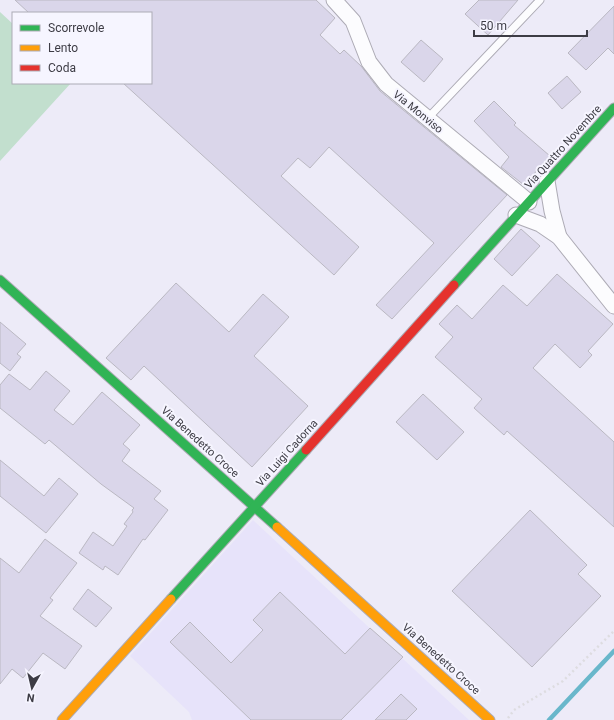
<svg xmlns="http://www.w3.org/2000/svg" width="614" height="720" font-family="Roboto,sans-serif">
	<rect width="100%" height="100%" fill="#edebf8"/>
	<polygon fill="#e7e3fa" points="253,520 469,720 192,720 189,712 130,656"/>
	<polygon fill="#c2dfce" points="0,12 13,24 13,83 71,83 0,161"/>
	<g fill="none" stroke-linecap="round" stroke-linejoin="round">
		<polyline stroke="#69b7cb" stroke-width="4.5" points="549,720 614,651"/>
	</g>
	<g fill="#dad6ea" stroke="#bab8c2">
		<polygon points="15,0 316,0 335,18 320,35 340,54 344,50 361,66 380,91 507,195 392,319 376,305 434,243 329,147 310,168 298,158 281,176 359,247 334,275 123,83 151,83 151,13 29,13"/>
		<polygon points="479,0 518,0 488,35 465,14"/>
		<polygon points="614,6 614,54 608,48 586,70 568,53"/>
		<polygon points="421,40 443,59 424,82 401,62"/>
		<polygon points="567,76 581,92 562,109 548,93"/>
		<polygon points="494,101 516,123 514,125 550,156 524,185 501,167 509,157 474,121"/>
		<polygon points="521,229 540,246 512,276 494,259"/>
		<polygon points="557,274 613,324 588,351 592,355 580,368 555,344 533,368 614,442 614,527 507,431 504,435 474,408 482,399 435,357 453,337 439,324 457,305 472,319 503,285 527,306"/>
		<polygon points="176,283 229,332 263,294 289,317 254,356 308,406 252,467 144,366 131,380 106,358"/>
		<polygon points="0,322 26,344 17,354 21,357 10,371 0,363"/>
		<polygon points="46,371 70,391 54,410 73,425 102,392 140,425 123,444 130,450 122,461 161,491 154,499 168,510 145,540 143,539 118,575 105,566 103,570 79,553 93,532 113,546 127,526 124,524 133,512 132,510 134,508 101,484 49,440 45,444 0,408 0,385 9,374 30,390"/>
		<polygon points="423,394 464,432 437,460 396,422"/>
		<polygon points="0,460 44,496 59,478 78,494 46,533 0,496"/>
		<polygon points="530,510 587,565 578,574 601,596 532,667 452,591"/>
		<polygon points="45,539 77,563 50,598 53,600 40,616 82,646 65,669 43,653 23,678 12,669 0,684 0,558 19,573"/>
		<polygon points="88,589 112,608 96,627 73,609"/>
		<polygon points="280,592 345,654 370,628 403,657 341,720 251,720 170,642 190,622 231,663 263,630 253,620"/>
		<polygon points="401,694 417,709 406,720 375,720"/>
	</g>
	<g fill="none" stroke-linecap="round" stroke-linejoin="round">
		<defs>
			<polyline id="lane" points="427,119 540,0"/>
			<g id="street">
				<polyline points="334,0 353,21 369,62 386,84 529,202"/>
				<polyline points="547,181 552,211 559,237"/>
				<polyline points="516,215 540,224 559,237 614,306"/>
			</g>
			<g id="fast">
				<polyline points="0,280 277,527"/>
				<polyline points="454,285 614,108"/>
				<polyline points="171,599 306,450"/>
			</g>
			<g id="slow">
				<polyline points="277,527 490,720"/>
				<polyline points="62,720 171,599"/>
			</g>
			<polyline id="jam" points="306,450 454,285"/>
		</defs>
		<use href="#lane" stroke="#adabb5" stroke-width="9"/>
		<use href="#street" stroke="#adabb5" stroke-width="17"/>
		<use href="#fast" stroke="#adabb5" stroke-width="11"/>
		<use href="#slow" stroke="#adabb5" stroke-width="11"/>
		<use href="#jam" stroke="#adabb5" stroke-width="11"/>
		<polyline stroke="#dddce0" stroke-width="2.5" stroke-dasharray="2 3" stroke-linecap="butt" points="508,718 514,710 563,681 614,631"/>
		<use href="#lane" stroke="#fcfcfe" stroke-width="7"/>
		<use href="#street" stroke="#fcfcfe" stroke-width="15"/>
		<use href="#fast" stroke="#30b455" stroke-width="9"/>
		<use href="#slow" stroke="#ff9f0a" stroke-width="9"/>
		<use href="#jam" stroke="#e5322d" stroke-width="9"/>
	</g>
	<g text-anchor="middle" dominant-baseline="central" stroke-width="4" stroke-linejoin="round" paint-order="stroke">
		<g font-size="11" fill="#3d3c45" stroke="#f6f5ff">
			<text transform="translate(418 112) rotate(39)">Via Monviso</text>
			<text transform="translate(563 147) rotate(-48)">Via Quattro Novembre</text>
			<text transform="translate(200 442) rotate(42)">Via Benedetto Croce</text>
			<text transform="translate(287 453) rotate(-48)">Via Luigi Cadorna</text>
			<text transform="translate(441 659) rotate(42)">Via Benedetto Croce</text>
		</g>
	</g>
	<rect x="12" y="12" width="140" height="72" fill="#f6f5ff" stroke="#acabb5"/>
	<rect x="20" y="25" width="20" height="6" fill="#30b455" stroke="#acabb5"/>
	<text x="48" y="32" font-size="12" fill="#3d3c45">Scorrevole</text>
	<rect x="20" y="45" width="20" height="6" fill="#ff9f0a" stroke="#acabb5"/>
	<text x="48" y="52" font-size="12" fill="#3d3c45">Lento</text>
	<rect x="20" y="65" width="20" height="6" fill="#e5322d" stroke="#acabb5"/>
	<text x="48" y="72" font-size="12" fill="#3d3c45">Coda</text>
	<g transform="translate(32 688) rotate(188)" stroke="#f6f5ff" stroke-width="3" paint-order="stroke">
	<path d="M0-3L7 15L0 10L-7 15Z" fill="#3d3c45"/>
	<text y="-6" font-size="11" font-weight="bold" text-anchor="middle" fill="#3d3c45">N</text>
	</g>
	<path d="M474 30v6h113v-6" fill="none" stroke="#3d3c45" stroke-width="2"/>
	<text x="480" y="30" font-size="12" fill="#3d3c45" stroke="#f6f5ff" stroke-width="3" paint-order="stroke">50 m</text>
</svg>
